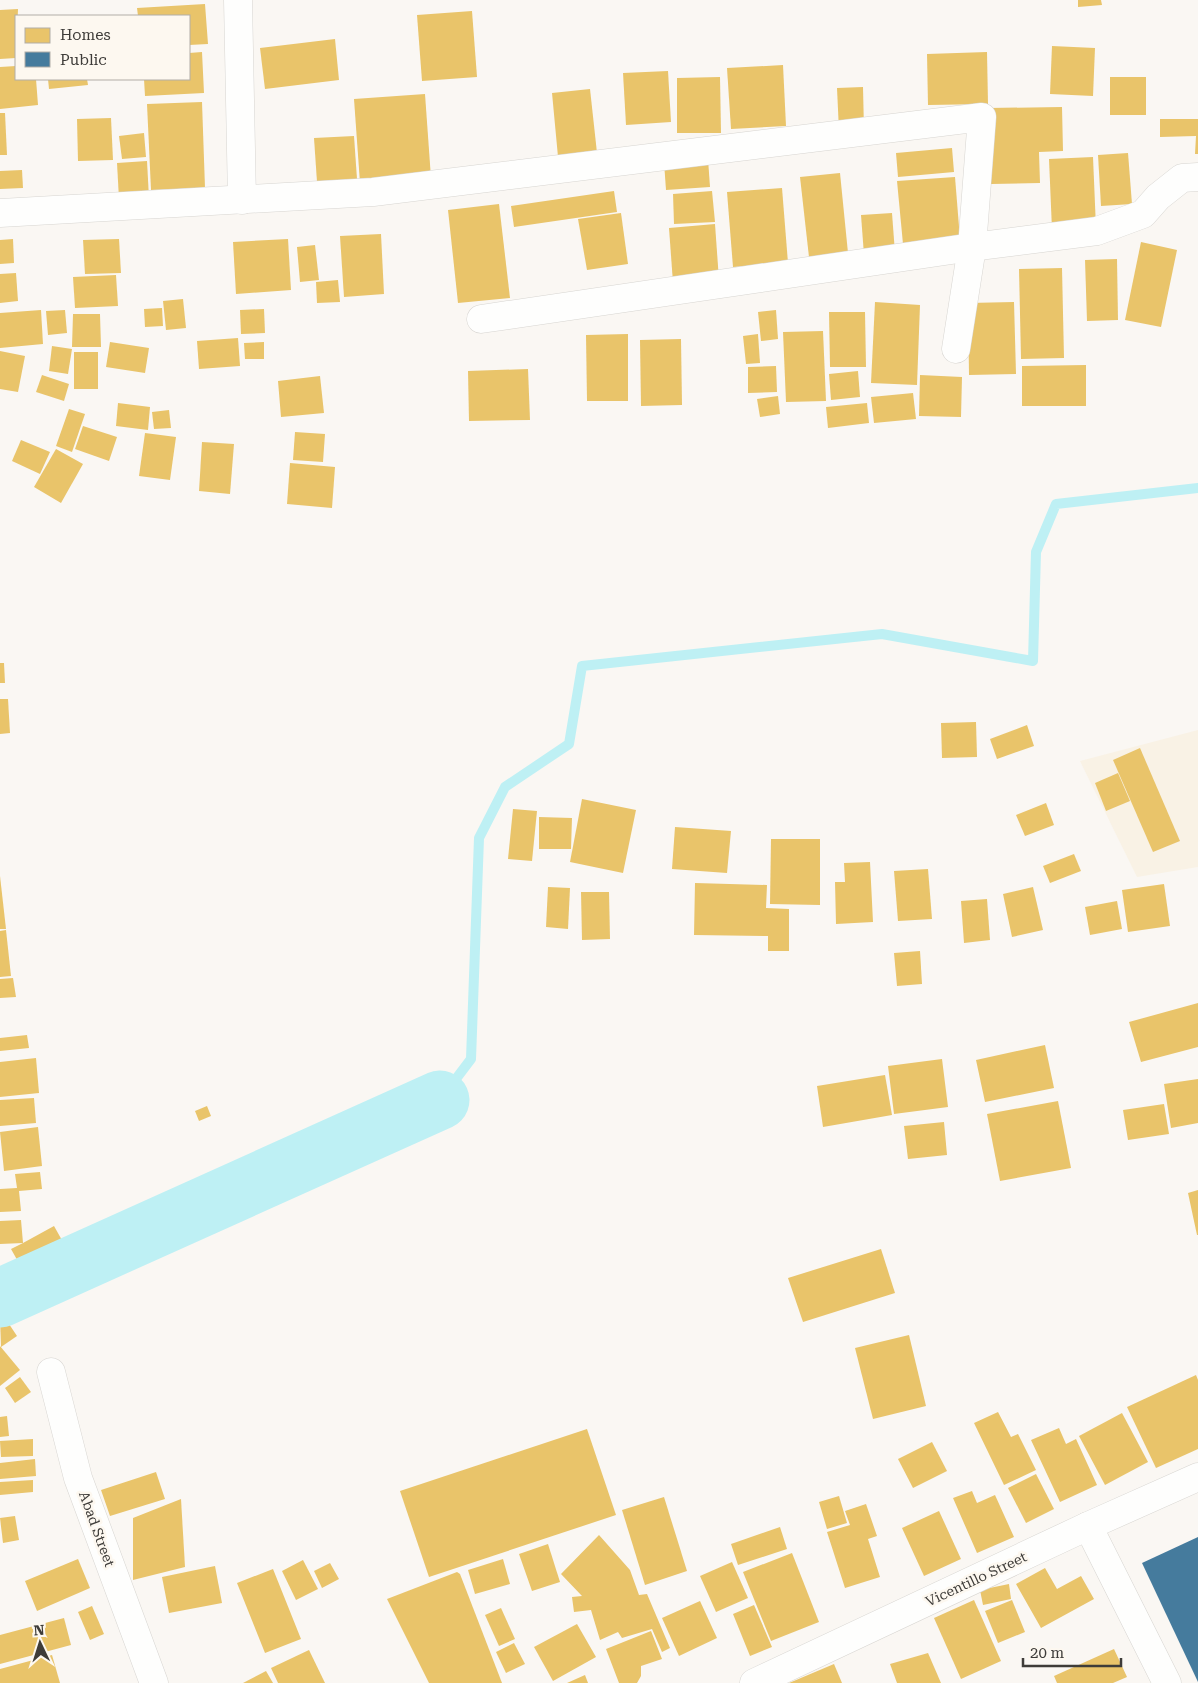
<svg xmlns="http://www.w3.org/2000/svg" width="1198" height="1683" font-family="'Roboto Serif',serif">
	<rect width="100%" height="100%" fill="#faf7f3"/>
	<polygon fill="#f9f2e5" points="1198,730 1198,867 1137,877 1080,761"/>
	<g fill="#e9c46a">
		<polygon points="1078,0 1101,0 1102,5 1078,7"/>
		<polygon points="205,4 208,44 189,45 189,16 138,16 137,8"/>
		<polygon points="18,9 16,58 0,59 0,10"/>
		<polygon points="472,11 477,77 422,81 417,15"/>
		<polygon points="335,39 339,80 265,89 260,48"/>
		<polygon points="1052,46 1095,48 1093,96 1050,94"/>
		<polygon points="202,52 204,93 145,96 144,79 189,79 189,53"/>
		<polygon points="987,52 988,104 928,105 927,54"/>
		<polygon points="783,65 786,126 731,129 727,68"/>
		<polygon points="16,66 16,79 36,79 38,105 0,109 0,67"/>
		<polygon points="668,71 671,122 626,125 623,73"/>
		<polygon points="720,77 721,133 677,133 677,78"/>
		<rect x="1110" y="77" width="36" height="38"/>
		<polygon points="48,79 87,79 88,85 49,89"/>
		<polygon points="863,87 864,130 839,131 837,88"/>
		<polygon points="590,89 597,153 558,157 552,93"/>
		<polygon points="425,94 431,178 360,183 354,99"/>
		<polygon points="202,102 205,188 151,190 147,104"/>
		<polygon points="1062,107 1063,151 1039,152 1040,183 991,184 989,108"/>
		<polygon points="0,113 5,113 7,155 0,155"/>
		<polygon points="111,118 113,160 78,161 77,119"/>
		<polygon points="1160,119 1198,119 1198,154 1195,154 1196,136 1160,137"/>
		<polygon points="144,133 146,157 122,159 119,136"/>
		<polygon points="354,136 357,179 317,182 314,138"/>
		<polygon points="952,148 954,172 898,177 896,153"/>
		<polygon points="1128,153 1132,204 1101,206 1098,155"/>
		<polygon points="1093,157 1096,228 1052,230 1049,159"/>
		<polygon points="708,159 710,187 666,190 664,162"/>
		<polygon points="147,161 149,198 119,199 117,163"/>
		<polygon points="22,170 23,188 0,189 0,171"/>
		<polygon points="840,173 848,253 809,257 800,177"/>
		<polygon points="955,177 960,239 903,244 897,181"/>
		<polygon points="782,188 788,263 733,267 727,192"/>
		<polygon points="614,191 617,212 514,227 511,206"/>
		<polygon points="712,191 715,222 674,224 673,194"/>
		<polygon points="499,204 510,298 458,303 448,210"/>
		<polygon points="621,213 628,264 587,270 578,219"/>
		<polygon points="892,213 895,253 864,255 861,215"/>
		<polygon points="715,224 719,280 673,283 669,228"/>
		<polygon points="381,234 384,294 344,297 340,236"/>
		<polygon points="13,239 14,263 0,264 0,240"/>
		<polygon points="119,239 121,273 85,274 83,240"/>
		<polygon points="288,239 291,290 236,294 233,242"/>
		<polygon points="1141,242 1177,250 1161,327 1125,320"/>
		<polygon points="315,245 319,280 300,282 297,247"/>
		<polygon points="1117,259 1118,320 1087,321 1085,260"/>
		<polygon points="1062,268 1064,358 1021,359 1019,269"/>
		<polygon points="16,273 18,301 0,303 0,274"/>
		<polygon points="116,275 118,306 75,308 73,277"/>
		<polygon points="338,280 340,302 317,303 316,282"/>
		<polygon points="183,299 186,328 166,330 163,301"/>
		<polygon points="875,302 920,305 917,385 871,383"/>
		<polygon points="1014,302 1016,374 969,375 968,303"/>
		<polygon points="162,308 163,326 145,327 144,309"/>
		<polygon points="264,309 265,333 241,334 240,310"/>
		<polygon points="41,310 43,344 0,348 0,313"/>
		<polygon points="65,310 67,333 48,335 46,311"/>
		<polygon points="776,310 778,339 761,341 758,312"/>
		<polygon points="829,312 865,312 866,367 830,367"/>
		<polygon points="73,314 100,314 101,347 72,347"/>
		<polygon points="823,331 826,401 786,402 783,332"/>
		<polygon points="628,334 628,401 587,401 586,335"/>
		<polygon points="758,334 760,363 746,364 743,336"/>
		<polygon points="238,338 240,366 199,369 197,341"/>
		<polygon points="681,339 682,405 641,406 640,340"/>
		<polygon points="110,342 149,348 145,373 106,367"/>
		<polygon points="264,342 264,359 245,359 244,343"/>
		<polygon points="52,346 72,349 68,374 49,371"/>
		<polygon points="0,351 25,356 18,392 0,389"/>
		<rect x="74" y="352" width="24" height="37"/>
		<polygon points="1086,365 1086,406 1022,406 1022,366"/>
		<polygon points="776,366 777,392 748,393 748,367"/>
		<polygon points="528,369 530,420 469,421 468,371"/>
		<polygon points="858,371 860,397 831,400 829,374"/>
		<polygon points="42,375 69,384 64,401 36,392"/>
		<polygon points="920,375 962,377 961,417 919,416"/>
		<polygon points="320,376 324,413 281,417 278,381"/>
		<polygon points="913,393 916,419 874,423 871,397"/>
		<polygon points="778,396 780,414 760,417 757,399"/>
		<polygon points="118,403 150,407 148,430 116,426"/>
		<polygon points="867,403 869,423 828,428 826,407"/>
		<polygon points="69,409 85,414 72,452 56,446"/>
		<polygon points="169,410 171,428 154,429 152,412"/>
		<polygon points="83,426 117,437 109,461 75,449"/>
		<polygon points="295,432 325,434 323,462 293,460"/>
		<polygon points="145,433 176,437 170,480 139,476"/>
		<polygon points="21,440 50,452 40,474 12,461"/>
		<polygon points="202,442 234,444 230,494 199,491"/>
		<polygon points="56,449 83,464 61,503 34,487"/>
		<polygon points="290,463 335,467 332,508 287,504"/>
		<polygon points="0,663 4,663 5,683 0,683"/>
		<polygon points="0,699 8,699 10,733 0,734"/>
		<polygon points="976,722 977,757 942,758 941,723"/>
		<polygon points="1027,725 1034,746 997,759 990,739"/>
		<polygon points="1140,748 1180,841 1153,852 1113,760"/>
		<polygon points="1118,773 1130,801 1106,811 1095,783"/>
		<polygon points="582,799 636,810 623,873 570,862"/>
		<polygon points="1046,803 1054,825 1025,836 1016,815"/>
		<polygon points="513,809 537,811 532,861 508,859"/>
		<polygon points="539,817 572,818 571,849 539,849"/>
		<polygon points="675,827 731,831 727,873 672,869"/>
		<polygon points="771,839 820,839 820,905 770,904"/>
		<polygon points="1074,854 1081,871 1050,883 1043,866"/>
		<polygon points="870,862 873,922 836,924 835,882 845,882 844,863"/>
		<polygon points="928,869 932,919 898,921 894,871"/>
		<polygon points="0,876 6,929 0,929"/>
		<polygon points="695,883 767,885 766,908 789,909 789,951 768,951 768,936 694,935"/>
		<polygon points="1164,884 1170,926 1128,932 1122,890"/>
		<polygon points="548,887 570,888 568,929 546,927"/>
		<polygon points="1033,887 1043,930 1012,937 1003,894"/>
		<polygon points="581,892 609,892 610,939 582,940"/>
		<polygon points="987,899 990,940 964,943 961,901"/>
		<polygon points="1117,901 1122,929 1090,935 1085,907"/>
		<polygon points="6,930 11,976 0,977 0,931"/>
		<polygon points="920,951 922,984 897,986 894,953"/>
		<polygon points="13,978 16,997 0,998 0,979"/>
		<polygon points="1198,1003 1198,1047 1141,1062 1129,1022"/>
		<polygon points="27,1035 29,1048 0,1051 0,1038"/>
		<polygon points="1045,1045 1054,1088 985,1102 976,1060"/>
		<polygon points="36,1058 39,1093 0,1097 0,1062"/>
		<polygon points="942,1059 948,1107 894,1114 888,1066"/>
		<polygon points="885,1075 892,1115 823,1127 817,1086"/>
		<polygon points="1198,1079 1198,1123 1171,1128 1164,1084"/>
		<polygon points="34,1098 36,1123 0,1126 0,1100"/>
		<polygon points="1058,1101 1071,1168 1000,1181 987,1114"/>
		<polygon points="1164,1104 1169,1134 1128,1140 1123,1110"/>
		<polygon points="207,1106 211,1116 199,1121 195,1111"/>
		<polygon points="944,1122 947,1155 908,1159 904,1126"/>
		<polygon points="38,1127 42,1166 4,1171 0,1132"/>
		<polygon points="40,1172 42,1189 19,1191 21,1211 0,1212 0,1189 17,1188 15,1174"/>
		<polygon points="1198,1190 1198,1235 1197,1235 1188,1193"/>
		<polygon points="21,1220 23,1243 54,1226 63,1242 20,1265 11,1249 23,1243 0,1244 0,1221"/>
		<polygon points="881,1249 895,1293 803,1322 788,1278"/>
		<polygon points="3,1315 17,1336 1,1347 0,1317"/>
		<polygon points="909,1335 926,1406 873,1419 855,1348"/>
		<polygon points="0,1346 20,1370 0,1386"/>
		<polygon points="1196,1375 1198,1380 1198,1449 1156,1468 1127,1407"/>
		<polygon points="20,1377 31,1392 15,1403 5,1388"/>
		<polygon points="998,1412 1011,1437 1018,1434 1036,1470 1004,1485 974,1423"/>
		<polygon points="1122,1413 1148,1462 1105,1485 1079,1436"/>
		<polygon points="7,1416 9,1436 0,1437 0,1417"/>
		<polygon points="1059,1428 1066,1444 1076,1439 1097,1485 1060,1502 1031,1440"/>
		<polygon points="587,1429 616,1515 429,1577 400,1491"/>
		<polygon points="33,1439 33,1456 1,1457 0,1441"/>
		<polygon points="932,1442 947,1471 913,1488 898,1459"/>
		<polygon points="35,1459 36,1476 0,1479 0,1463"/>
		<polygon points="156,1472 165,1499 110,1516 101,1490"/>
		<polygon points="1036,1474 1054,1509 1026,1523 1008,1488"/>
		<polygon points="33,1480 33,1492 0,1495 0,1482"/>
		<polygon points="972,1491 977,1503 995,1495 1014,1537 977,1553 953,1498"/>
		<polygon points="839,1496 847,1523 827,1529 819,1502"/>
		<polygon points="664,1497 687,1571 645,1585 622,1510"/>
		<polygon points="181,1499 185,1567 133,1580 133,1518"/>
		<polygon points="866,1504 877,1536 868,1539 880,1577 845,1588 827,1532 850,1525 845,1511"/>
		<polygon points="939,1511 961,1559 924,1576 902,1528"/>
		<polygon points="15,1516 19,1540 3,1543 0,1518"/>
		<polygon points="780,1527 787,1549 738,1565 731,1544"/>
		<polygon points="599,1535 630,1570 639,1595 647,1594 670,1648 662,1652 652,1629 622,1638 618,1632 600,1640 591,1610 574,1612 572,1597 582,1596 561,1574"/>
		<polygon points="548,1544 560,1582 532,1591 519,1554"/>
		<polygon points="792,1553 819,1622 771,1641 743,1572"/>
		<polygon points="78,1559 90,1588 37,1611 25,1581"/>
		<polygon points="503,1559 510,1584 475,1594 468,1570"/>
		<polygon points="303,1560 318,1589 296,1600 282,1571"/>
		<polygon points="732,1562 748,1598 716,1612 700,1576"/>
		<polygon points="330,1563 339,1579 322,1588 314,1571"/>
		<polygon points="215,1566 222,1603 169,1613 162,1577"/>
		<polygon points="1045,1568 1057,1589 1081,1576 1094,1599 1041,1628 1016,1584"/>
		<polygon points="273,1569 301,1639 265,1653 237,1583"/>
		<polygon points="457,1572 460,1574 502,1683 429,1683 387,1599"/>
		<polygon points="1009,1584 1011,1599 983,1605 980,1590"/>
		<polygon points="974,1600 1001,1661 961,1679 934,1618"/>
		<polygon points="1012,1600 1025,1632 998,1643 985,1611"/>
		<polygon points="700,1601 717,1638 679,1656 662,1618"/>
		<polygon points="754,1605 772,1647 750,1656 733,1614"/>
		<polygon points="92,1606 104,1634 90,1640 78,1612"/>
		<polygon points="501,1608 515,1639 499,1646 485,1615"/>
		<polygon points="64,1618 71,1645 0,1664 0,1635"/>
		<polygon points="577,1624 596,1657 553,1681 534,1647"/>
		<polygon points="651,1631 662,1659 641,1666 641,1676 637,1683 619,1683 606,1649"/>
		<polygon points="514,1643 525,1664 506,1673 496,1652"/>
		<polygon points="1114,1649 1127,1677 1113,1683 1057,1683 1054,1676"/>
		<polygon points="309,1650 325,1683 278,1683 271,1668"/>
		<polygon points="928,1653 941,1683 897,1683 890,1664"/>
		<polygon points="52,1655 60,1683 0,1683 0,1669"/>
		<polygon points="834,1664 842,1683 789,1683"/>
		<polygon points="266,1671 273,1683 243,1683"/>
		<polygon points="585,1675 588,1683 567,1683"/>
	</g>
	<polygon fill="#457b9d" points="1198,1537 1198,1682 1142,1563"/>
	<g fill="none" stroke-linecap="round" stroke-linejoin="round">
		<polyline stroke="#bef0f4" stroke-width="10" points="440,1100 471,1059 479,838 505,787 569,744 582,666 882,634 1033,661 1036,552 1056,504 1198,488"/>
		<polyline stroke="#bef0f4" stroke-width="59" points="0,1298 440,1100"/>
		<defs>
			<g id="minor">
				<polyline points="238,0 242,200"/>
				<polyline points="0,213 373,192 982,117 972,247 956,349"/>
				<polyline points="481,319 972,247 1097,231 1143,214 1158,197 1182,178 1198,177"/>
				<polyline points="51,1372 78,1478 154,1683"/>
				<polyline points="1088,1526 1167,1683"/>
				<polyline points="754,1683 1088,1526 1198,1477"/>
			</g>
		</defs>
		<use href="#minor" stroke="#d7d5d1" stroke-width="29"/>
		<use href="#minor" stroke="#fefefd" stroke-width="28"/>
	</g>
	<g text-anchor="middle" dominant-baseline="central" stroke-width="5" stroke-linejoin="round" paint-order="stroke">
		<g font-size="14" fill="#3e3c39" stroke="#fdf8f0">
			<text transform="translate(97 1529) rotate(70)">Abad Street</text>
			<text transform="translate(976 1579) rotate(-25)">Vicentillo Street</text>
		</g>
	</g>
	<rect x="15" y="15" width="175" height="65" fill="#fdf8f0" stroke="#b1ada7"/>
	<rect x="25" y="28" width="25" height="15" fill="#e9c46a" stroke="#b1ada7"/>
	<text x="60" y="40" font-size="15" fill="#3e3c39">Homes</text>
	<rect x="25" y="52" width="25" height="15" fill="#457b9d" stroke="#b1ada7"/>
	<text x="60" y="65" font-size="15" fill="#3e3c39">Public</text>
	<g transform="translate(40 1643) rotate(356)" stroke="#fdf8f0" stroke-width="4" paint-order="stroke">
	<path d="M0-4L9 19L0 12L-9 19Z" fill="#3e3c39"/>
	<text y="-8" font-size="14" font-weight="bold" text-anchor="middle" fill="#3e3c39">N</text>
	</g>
	<path d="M1023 1658v8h98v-8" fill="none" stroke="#3e3c39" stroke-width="2.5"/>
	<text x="1030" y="1658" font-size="15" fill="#3e3c39" stroke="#fdf8f0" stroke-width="4" paint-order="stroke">20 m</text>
</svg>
